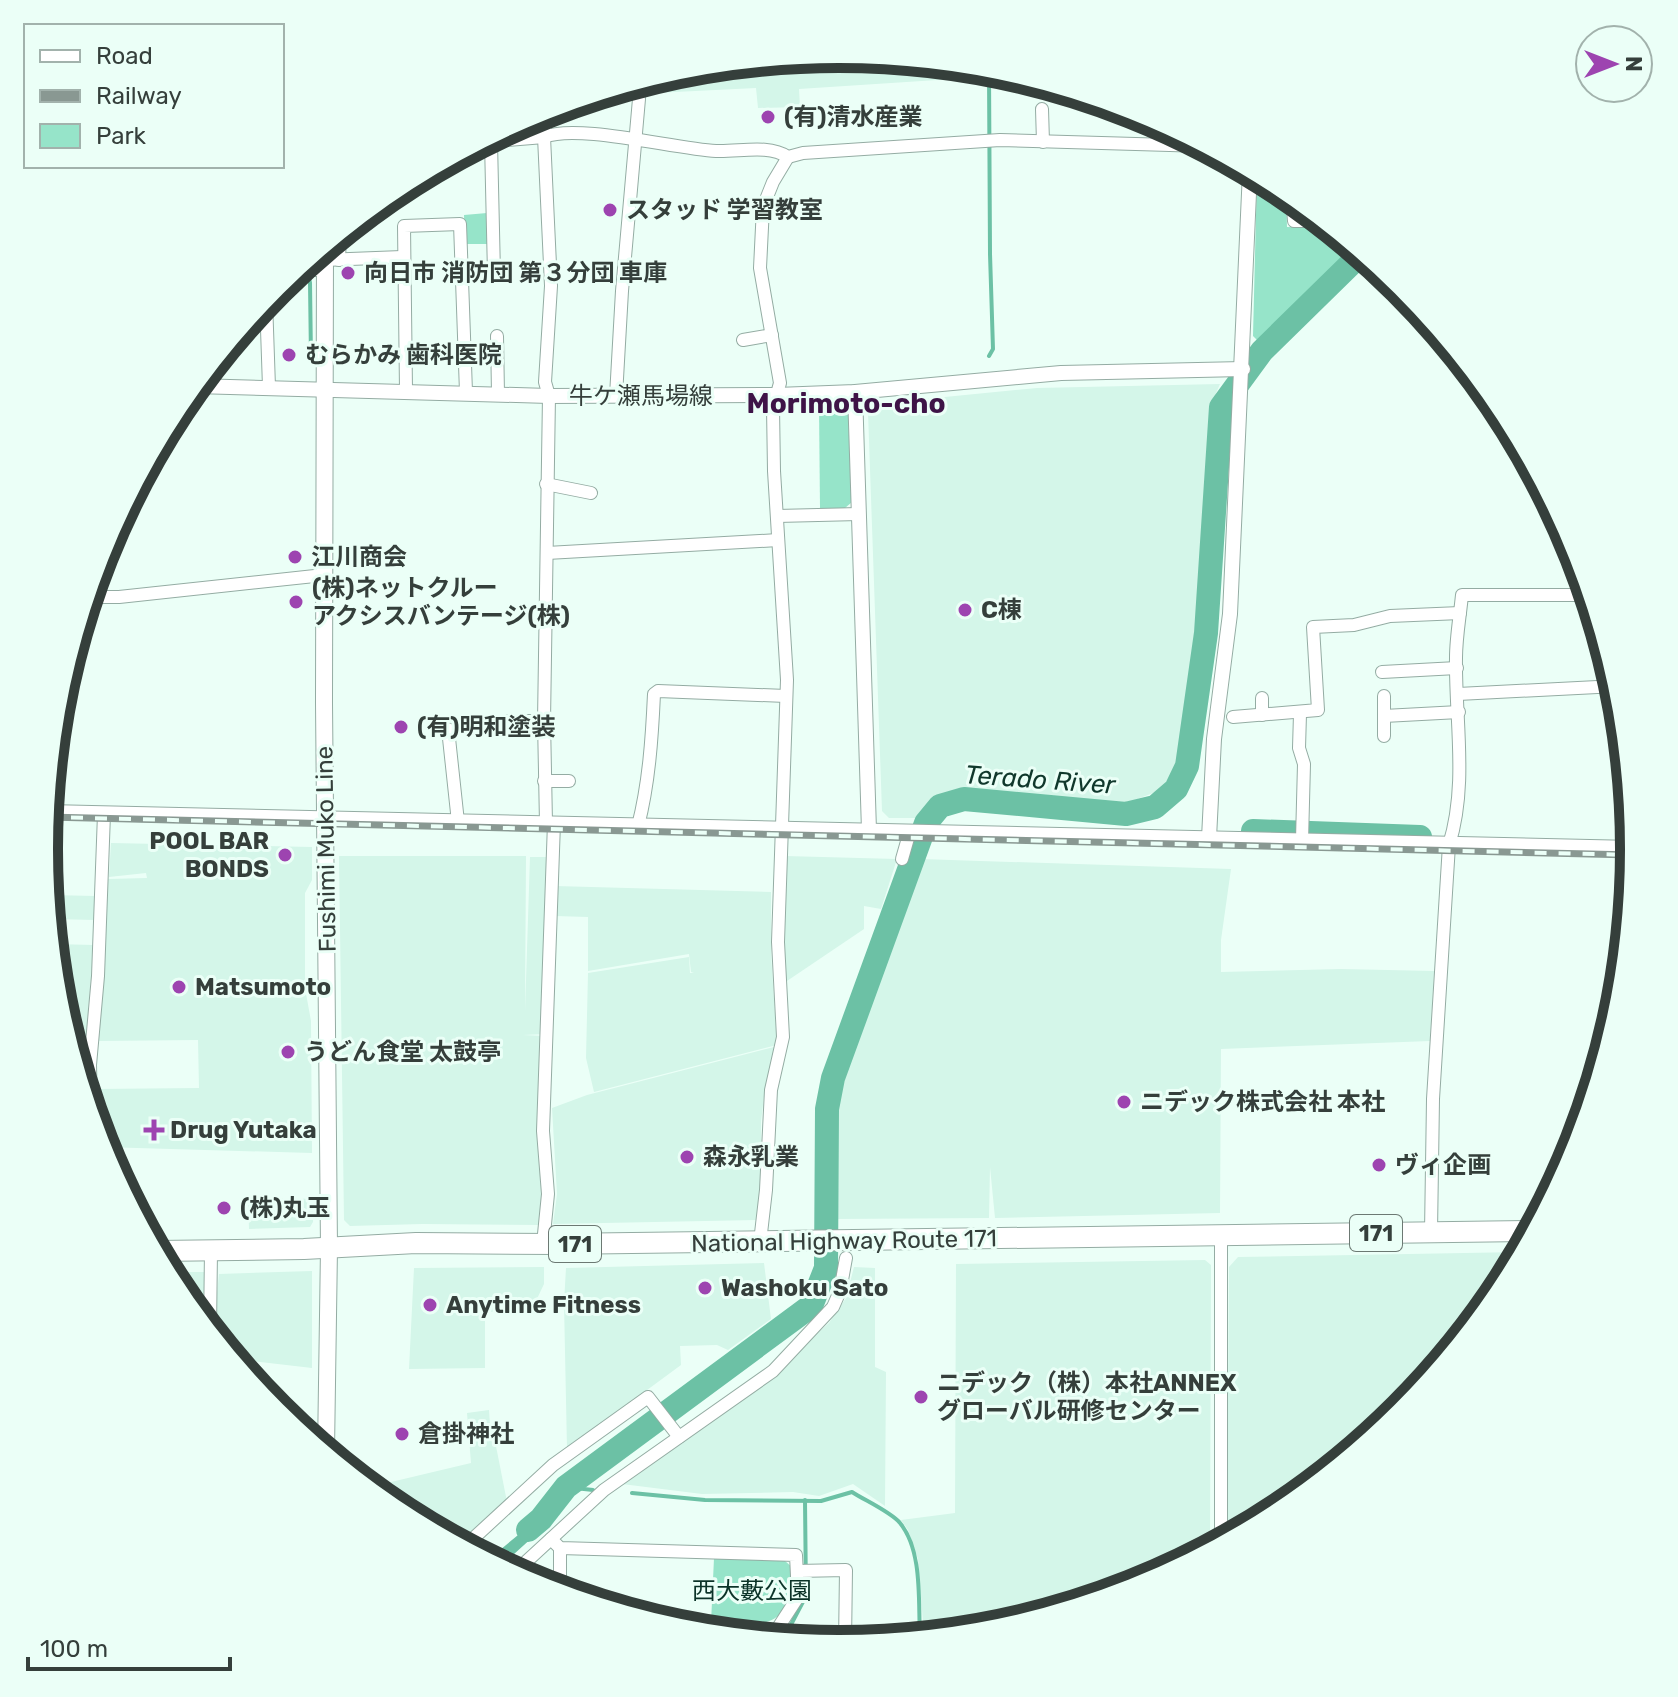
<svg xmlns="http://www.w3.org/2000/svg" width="1678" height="1697" font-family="Rubik,'Noto Sans JP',sans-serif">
	<rect width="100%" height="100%" fill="#ebfff7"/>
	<g fill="#d4f6e9">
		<polygon points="839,54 995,69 1014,75 799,89 800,107 758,108 756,88 594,96 684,69"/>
		<polygon points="1220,384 1210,407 1199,597 1177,764 1161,790 1127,803 965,789 946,792 929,804 918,818 889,818 882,811 868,412 874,404 1037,388"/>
		<polygon points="111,843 312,847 312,880 305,893 305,988 311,1021 312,1153 103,1147 97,1129 95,1089 199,1088 198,1040 98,1041 108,879 147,878 146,873 109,877"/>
		<polygon points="339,856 526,856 525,1011 530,857 552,857 546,1034 523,1035 544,1036 545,1194 540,1225 422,1224 350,1226 344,1220"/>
		<polygon points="785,856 897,859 881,909 864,906 864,929 781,985"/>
		<polygon points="921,859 1231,869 1221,940 1221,972 1341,969 1434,971 1430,1041 1221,1049 1220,1213 995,1218 990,1167 989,1218 835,1219 838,1096"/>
		<polygon points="555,886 771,892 771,954 777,1045 594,1092 586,1058 588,973 689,957 690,973 694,973 691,972 689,954 588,971 588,917 555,916"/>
		<polygon points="49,895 96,896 95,920 51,919"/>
		<polygon points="53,944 94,945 85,1045 72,1045 59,1003"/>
		<polygon points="778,1046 765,1087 761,1122 761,1203 756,1220 553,1224 557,1194 552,1108 587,1095"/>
		<polygon points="248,1197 314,1199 313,1222 310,1227 249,1229"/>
		<polygon points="1520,1252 1500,1291 1401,1411 1280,1510 1227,1538 1229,1267 1238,1257"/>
		<polygon points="1205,1260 1211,1265 1210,1547 1143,1583 994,1628 924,1635 918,1559 908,1530 901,1520 955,1513 956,1264"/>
		<polygon points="764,1263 771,1319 728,1350 717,1345 680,1346 681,1365 567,1449 564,1303 566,1268"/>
		<polygon points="544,1267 544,1284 535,1303 485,1313 485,1368 409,1369 414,1268"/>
		<polygon points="854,1267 875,1268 875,1367 886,1372 885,1506 853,1484 819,1496 793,1492 702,1494 622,1484 770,1376 829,1323 846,1298"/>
		<polygon points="312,1271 312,1368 234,1359 213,1333 219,1274"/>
		<polygon points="168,1272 208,1272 206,1325 178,1290"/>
		<polygon points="489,1410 491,1440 495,1441 507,1502 462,1544 397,1509 370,1487 471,1463 467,1413"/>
	</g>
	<g fill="#96e4c9">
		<polygon points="1257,175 1286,192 1287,227 1330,228 1355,248 1261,344 1253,336"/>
		<polygon points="487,213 487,244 465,244 464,215"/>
		<polygon points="841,406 848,413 852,502 845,508 820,508 819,407"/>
		<path d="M714 1558 785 1561 793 1568C790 1633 763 1625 711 1623Z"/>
	</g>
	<polygon fill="#6cc1a5" points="548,1502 552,1509 545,1526 502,1565 489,1559 540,1517"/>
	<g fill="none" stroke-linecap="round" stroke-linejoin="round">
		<g stroke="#6cc1a5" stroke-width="4">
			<polyline points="306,263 310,283 311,359"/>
			<polyline points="989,356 993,349 990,254 989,72 1001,71"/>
			<polyline points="566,1487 593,1490"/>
			<path d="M632 1493 705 1500 821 1501 852 1492C864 1500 891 1512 900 1523 923 1551 918 1602 920 1635"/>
			<polyline points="784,1638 806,1596 805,1500"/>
		</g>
		<g stroke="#6cc1a5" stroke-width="24">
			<polyline points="1253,831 1420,837"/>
			<polyline points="528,1530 541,1519 566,1487 811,1306 826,1268 827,1109 833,1078 926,823 940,806 964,799 1126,814 1155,807 1176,789 1187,766 1206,633 1221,407 1262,351 1361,254"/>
		</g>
		<defs>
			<g id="minor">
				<polyline points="1042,109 1043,142"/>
				<path d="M482 142 544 137C577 123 675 149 716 151 740 152 768 144 788 157L803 153 1000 140 1204 146"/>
				<polyline points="491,142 494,274"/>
				<polyline points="1292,197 1294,221 1322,221"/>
				<polyline points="324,260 402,257"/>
				<polyline points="339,260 340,235"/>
				<polyline points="296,270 324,270"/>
				<polyline points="266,300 269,387"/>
				<polyline points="497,336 498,394"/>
				<polyline points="743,340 772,335"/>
				<polyline points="209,369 209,387"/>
				<polyline points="406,390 404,226 460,224 466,392"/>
				<polyline points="616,396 622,291 639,99"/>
				<polyline points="546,484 591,493"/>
				<polyline points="777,516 859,514"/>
				<polyline points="547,553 778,540"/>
				<polyline points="89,597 119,597 324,575"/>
				<polyline points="1382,672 1457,668"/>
				<polyline points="1458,694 1617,686"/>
				<polyline points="1384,696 1384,716"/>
				<polyline points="1262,698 1262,715"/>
				<polyline points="1300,714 1299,748 1304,764 1302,840"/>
				<polyline points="1233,717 1318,710 1313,627 1354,625 1390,616 1460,613"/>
				<polyline points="493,721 544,721"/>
				<polyline points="440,729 448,729 458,822"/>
				<polyline points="1384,736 1384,716 1459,712"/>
				<polyline points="544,781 569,781"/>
				<polyline points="546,823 544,721 549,396 545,382 551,286 544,137 546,111"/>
				<path d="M638 826C649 783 652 738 654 694L658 691 786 696"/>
				<polyline points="902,859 910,831"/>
				<polyline points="91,1109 90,1065 98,976 104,814"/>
				<path d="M1431 1232 1433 1099 1449 845C1468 784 1455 720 1456 658 1456 637 1460 616 1462 595H1589"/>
				<polyline points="1221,1235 1221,1541"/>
				<polyline points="760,1242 766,1190 771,1090 783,1037 778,942 787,680 774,471 773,408 780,383 760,268 763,207 773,182 788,157"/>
				<polyline points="543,1244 548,1194 543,1131 554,823"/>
				<polyline points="210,1329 211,1251"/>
				<polyline points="551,1539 560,1548 796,1555 798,1597 772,1637"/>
				<polyline points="465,1546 553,1465 648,1397 679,1437"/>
				<polyline points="797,1571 846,1570 845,1643"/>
				<polyline points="515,1572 604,1490 773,1371 833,1307 840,1291 846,1258"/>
				<polyline points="560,1590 560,1548"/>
				<polyline points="681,1627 773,1632"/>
			</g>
			<g id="tertiary">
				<polyline points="195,386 549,396 777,395 855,392 1061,373 1243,369"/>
				<polyline points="855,392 869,830"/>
				<polyline points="48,812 1634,848"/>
				<polyline points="1209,838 1214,739 1230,614 1250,171"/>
			</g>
			<polyline id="secondary" points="325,247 324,703 329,1248 326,1451"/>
			<polyline id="trunk" points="157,1251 304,1249 416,1243 557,1244 1532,1231"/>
		</defs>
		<use href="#minor" stroke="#94aca3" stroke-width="14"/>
		<use href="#tertiary" stroke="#94aca3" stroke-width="16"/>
		<use href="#secondary" stroke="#94aca3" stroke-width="18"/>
		<use href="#trunk" stroke="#94aca3" stroke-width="22"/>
		<use href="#minor" stroke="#fff" stroke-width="12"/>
		<use href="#tertiary" stroke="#fff" stroke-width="14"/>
		<use href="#secondary" stroke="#fff" stroke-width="16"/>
		<use href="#trunk" stroke="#fff" stroke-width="20"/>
		<defs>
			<polyline id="rail" points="47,817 1633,855"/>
		</defs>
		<use href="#rail" stroke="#899892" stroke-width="7"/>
		<use href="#rail" stroke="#ebfff7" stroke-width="4" stroke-dasharray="12" stroke-linecap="butt"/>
	</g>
	<g fill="#9d44b0" stroke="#ebfff7" stroke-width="3">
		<circle cx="768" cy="117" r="8"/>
		<circle cx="610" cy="210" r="8"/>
		<circle cx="348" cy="273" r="8"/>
		<circle cx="289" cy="355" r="8"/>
		<circle cx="295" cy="557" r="8"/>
		<circle cx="296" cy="602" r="8"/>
		<circle cx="965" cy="610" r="8"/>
		<circle cx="401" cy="727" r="8"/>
		<circle cx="285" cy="855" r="8"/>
		<circle cx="179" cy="987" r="8"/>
		<circle cx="288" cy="1052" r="8"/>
		<circle cx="1124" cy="1102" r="8"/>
		<path d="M150 1118h8v8h8v8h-8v8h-8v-8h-8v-8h8z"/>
		<circle cx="687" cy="1157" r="8"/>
		<circle cx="1379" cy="1165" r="8"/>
		<circle cx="224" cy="1208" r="8"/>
		<circle cx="705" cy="1288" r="8"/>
		<circle cx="430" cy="1305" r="8"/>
		<circle cx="921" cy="1397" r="8"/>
		<circle cx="402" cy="1434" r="8"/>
	</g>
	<g text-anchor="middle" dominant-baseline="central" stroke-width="6" stroke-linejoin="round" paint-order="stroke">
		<g fill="#ebfff7" stroke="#6c7973" stroke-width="2">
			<rect x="1350" y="1215" width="52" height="36" rx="6"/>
			<rect x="549" y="1226" width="52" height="36" rx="6"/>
		</g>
		<g font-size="22" font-weight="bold" fill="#353f3b">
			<text x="1376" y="1233">171</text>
			<text x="575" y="1244">171</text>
		</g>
		<g font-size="24" font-weight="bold" fill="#353f3b" stroke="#ebfff7" text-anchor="start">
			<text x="784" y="117">(有)清水産業</text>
			<text x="626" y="210">スタッド 学習教室</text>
			<text x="364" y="273">向日市 消防団 第３分団 車庫</text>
			<text x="305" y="355">むらかみ 歯科医院</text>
			<text x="311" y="557">江川商会</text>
			<text x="312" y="588">(株)ネットクルー<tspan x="312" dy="28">アクシスバンテージ(株)</tspan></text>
			<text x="981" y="610">C棟</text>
			<text x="417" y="727">(有)明和塗装</text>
			<text x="269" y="841" text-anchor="end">POOL BAR<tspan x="269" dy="28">BONDS</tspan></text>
			<text x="195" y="987">Matsumoto</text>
			<text x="304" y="1052">うどん食堂 太鼓亭</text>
			<text x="1140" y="1102">ニデック株式会社 本社</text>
			<text x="170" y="1130">Drug Yutaka</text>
			<text x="703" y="1157">森永乳業</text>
			<text x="1395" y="1165">ヴィ企画</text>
			<text x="240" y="1208">(株)丸玉</text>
			<text x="721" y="1288">Washoku Sato</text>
			<text x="446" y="1305">Anytime Fitness</text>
			<text x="937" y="1383">ニデック（株）本社ANNEX<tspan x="937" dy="28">グローバル研修センター</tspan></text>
			<text x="418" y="1434">倉掛神社</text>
		</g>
		<g font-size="24" fill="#353f3b" stroke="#ebfff7">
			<text x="641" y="396">牛ケ瀬馬場線</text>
			<text transform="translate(326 849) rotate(-91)">Fushimi Muko Line</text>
			<text transform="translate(844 1241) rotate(-1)">National Highway Route 171</text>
		</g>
		<g font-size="24" fill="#0b3328" stroke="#ebfff7">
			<text x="752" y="1591">西大藪公園</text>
		</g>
		<g font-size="26" font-style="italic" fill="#10382c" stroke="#ebfff7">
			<text transform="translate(1040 780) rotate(4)">Terado River</text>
		</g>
		<g font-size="28" font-weight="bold" fill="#3e1447" stroke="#ebfff7">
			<text x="846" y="403">Morimoto-cho</text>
		</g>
	</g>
	<path d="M0 0H1678V1697H0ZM58 849a781 781 0 1 1 1562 0a781 781 0 1 1-1562 0Z" fill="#ebfff7" fill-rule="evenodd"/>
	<path fill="none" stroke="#353f3b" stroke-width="10" d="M58 849a781 781 0 1 1 1562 0a781 781 0 1 1-1562 0Z"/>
	<rect x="24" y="24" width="260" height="144" fill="#ebfff7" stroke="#a2b2ac" stroke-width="2"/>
	<rect x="40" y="50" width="40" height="12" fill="#ffffff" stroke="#a2b2ac" stroke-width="2"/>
	<text x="96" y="64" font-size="24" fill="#353f3b">Road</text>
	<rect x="40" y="90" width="40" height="12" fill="#899892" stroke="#a2b2ac" stroke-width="2"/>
	<text x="96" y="104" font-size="24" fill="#353f3b">Railway</text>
	<rect x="40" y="124" width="40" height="24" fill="#96e4c9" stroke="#a2b2ac" stroke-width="2"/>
	<text x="96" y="144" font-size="24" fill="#353f3b">Park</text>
	<g transform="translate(1614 64) rotate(90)"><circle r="38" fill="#ebfff7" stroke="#a2b2ac" stroke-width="2"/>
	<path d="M0-6L14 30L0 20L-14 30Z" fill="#9d44b0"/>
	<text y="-12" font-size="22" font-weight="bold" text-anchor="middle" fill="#353f3b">N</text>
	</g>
	<path d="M28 1657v12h202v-12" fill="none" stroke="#353f3b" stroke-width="4"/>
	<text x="40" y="1657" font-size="24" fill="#353f3b" stroke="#ebfff7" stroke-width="6" paint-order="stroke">100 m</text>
</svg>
